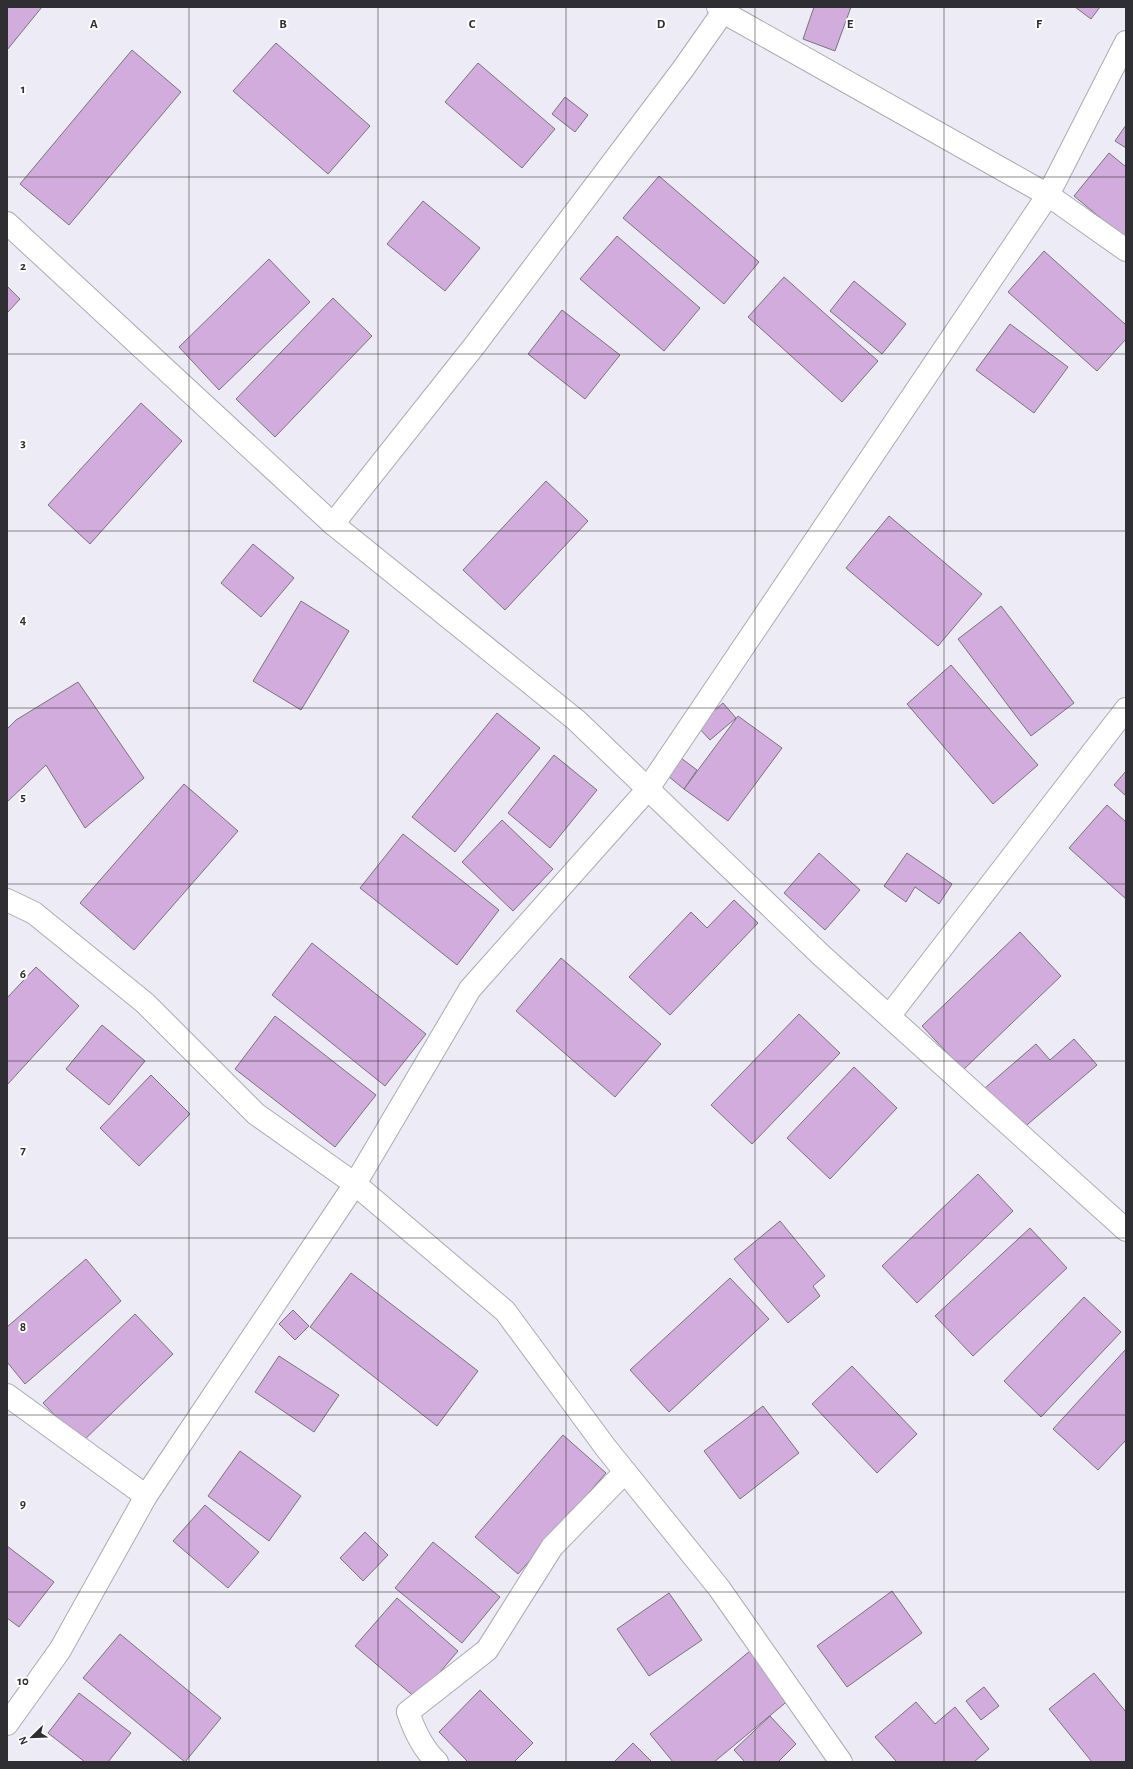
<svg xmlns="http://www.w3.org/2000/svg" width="1133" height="1769" font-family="'Alegreya Sans',sans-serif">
	<rect width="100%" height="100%" fill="#edebf5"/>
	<g fill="#d1acdc" stroke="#7a747c">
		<polygon points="7,7 42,7 7,50"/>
		<polygon points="814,7 851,7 835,51 803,39"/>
		<polygon points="1075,7 1100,7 1091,19"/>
		<polygon points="276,43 370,126 328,174 233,91"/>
		<polygon points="132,50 181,92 69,225 20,184"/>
		<polygon points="478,63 555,129 522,168 445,102"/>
		<polygon points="565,97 588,115 575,132 552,114"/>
		<polygon points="1126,125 1126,148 1115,141"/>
		<polygon points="1109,153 1126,167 1126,239 1074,196"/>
		<polygon points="659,176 759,262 724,304 623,218"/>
		<polygon points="423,201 480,248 445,291 387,244"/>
		<polygon points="617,236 700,308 664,351 580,279"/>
		<polygon points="1044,251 1126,325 1126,339 1097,371 1008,292"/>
		<polygon points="269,259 310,302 219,390 179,347"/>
		<polygon points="784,277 878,361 842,402 748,317"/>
		<polygon points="854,281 906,324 882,354 830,311"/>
		<polygon points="7,286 20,299 7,313"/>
		<polygon points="333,298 372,336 275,437 236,399"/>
		<polygon points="562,310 620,355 585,399 528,354"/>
		<polygon points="1010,324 1068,367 1034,413 976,370"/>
		<polygon points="141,403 182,441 90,544 48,505"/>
		<polygon points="546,481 588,521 505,610 463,570"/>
		<polygon points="889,516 982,594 938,646 846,568"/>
		<polygon points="253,544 294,578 261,617 221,583"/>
		<polygon points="301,601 349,631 301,710 253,681"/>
		<polygon points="1001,606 1074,703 1031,736 958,639"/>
		<polygon points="951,665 1038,765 993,804 907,704"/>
		<polygon points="78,682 144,778 85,828 46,765 7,802 7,729 16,720"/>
		<polygon points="723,703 736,718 710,740 697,726"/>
		<polygon points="497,713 540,748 455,852 412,817"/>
		<polygon points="738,716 782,748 728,821 684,789"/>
		<polygon points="554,755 597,790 550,848 508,813"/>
		<polygon points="681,758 697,770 684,789 668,776"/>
		<polygon points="1126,771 1126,796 1114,785"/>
		<polygon points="184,784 238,831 134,950 80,903"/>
		<polygon points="1107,805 1126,822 1126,899 1069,848"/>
		<polygon points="502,820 553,869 513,911 462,862"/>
		<polygon points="403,834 499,910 457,965 360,888"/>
		<polygon points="819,853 860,890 825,930 784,893"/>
		<polygon points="907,853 952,884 939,904 915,887 906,902 884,886"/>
		<polygon points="734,900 758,923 670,1015 629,977 691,912 707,928"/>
		<polygon points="1020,932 1061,976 963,1070 922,1026"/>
		<polygon points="312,943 426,1034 385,1086 272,995"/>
		<polygon points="561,958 661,1044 615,1097 516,1011"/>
		<polygon points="36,967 79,1006 7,1085 7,998"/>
		<polygon points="799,1014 840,1053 752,1144 711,1105"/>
		<polygon points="275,1016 376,1095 335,1147 235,1069"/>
		<polygon points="102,1025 145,1061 109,1105 66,1069"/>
		<polygon points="1074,1039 1097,1065 1021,1130 985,1088 1036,1044 1050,1060"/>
		<polygon points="854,1067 897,1108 830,1179 787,1138"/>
		<polygon points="151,1075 190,1114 139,1166 100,1128"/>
		<polygon points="978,1174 1013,1211 917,1303 882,1266"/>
		<polygon points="780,1221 825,1276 813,1286 820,1296 788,1323 734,1259"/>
		<polygon points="1030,1228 1067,1268 973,1356 935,1316"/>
		<polygon points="86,1259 121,1301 25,1384 7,1362 7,1327"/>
		<polygon points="351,1273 478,1371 437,1426 310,1327"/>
		<polygon points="730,1278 769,1319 669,1412 630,1370"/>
		<polygon points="1084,1297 1121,1332 1041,1417 1004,1381"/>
		<polygon points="293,1310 309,1326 295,1340 279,1324"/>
		<polygon points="135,1314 173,1354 81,1443 43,1403"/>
		<polygon points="1126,1349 1126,1440 1098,1470 1053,1429"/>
		<polygon points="279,1356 339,1395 314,1432 255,1392"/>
		<polygon points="852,1366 917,1434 877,1473 812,1404"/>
		<polygon points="763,1406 799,1453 740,1499 704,1451"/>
		<polygon points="563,1435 606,1473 518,1574 475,1537"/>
		<polygon points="240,1451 301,1496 269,1541 208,1496"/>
		<polygon points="205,1505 259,1552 228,1588 173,1541"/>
		<polygon points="365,1532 388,1555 363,1581 340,1558"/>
		<polygon points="433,1542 500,1597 462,1643 395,1588"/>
		<polygon points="7,1546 54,1582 19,1627 7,1618"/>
		<polygon points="892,1591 922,1633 847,1687 817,1646"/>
		<polygon points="669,1593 702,1640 649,1676 617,1629"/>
		<polygon points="397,1598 458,1651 417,1699 355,1646"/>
		<polygon points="120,1634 221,1718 185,1762 83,1678"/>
		<polygon points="750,1651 790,1699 714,1762 673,1762 650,1734"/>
		<polygon points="1094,1673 1126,1712 1126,1762 1092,1762 1049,1709"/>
		<polygon points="984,1687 999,1706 981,1720 966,1701"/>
		<polygon points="480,1690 533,1743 514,1762 468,1762 439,1732"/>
		<polygon points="79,1693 131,1733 108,1762 85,1762 48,1733"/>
		<polygon points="916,1702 935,1724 955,1707 989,1749 974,1762 895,1762 896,1761 875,1737"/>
		<polygon points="770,1716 796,1744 778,1762 745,1762 734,1750"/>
		<polygon points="633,1743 652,1762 614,1762"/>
	</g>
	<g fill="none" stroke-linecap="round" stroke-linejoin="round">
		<defs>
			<g id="street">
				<polyline points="718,7 723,12 1048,195 1126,250"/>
				<polyline points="7,223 333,524 576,720 821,955 1126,1230"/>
				<polyline points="333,524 475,345 683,69 723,12"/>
				<polyline points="7,900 34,913 145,1003 256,1114 355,1184 505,1311 606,1448 719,1588 841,1762"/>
				<polyline points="890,1015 1126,709"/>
				<polyline points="7,1395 146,1496"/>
				<polyline points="7,1724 60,1650 146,1496 355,1184 470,989 647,790 1048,195 1126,42"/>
				<path d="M437 1762C422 1748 414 1730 408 1712L487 1650 552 1547 625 1472"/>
			</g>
		</defs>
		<use href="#street" stroke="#acaab4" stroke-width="24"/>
		<use href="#street" stroke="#fff" stroke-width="22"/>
	</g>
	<path fill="none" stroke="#2f2e32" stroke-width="1" stroke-opacity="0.55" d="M189 7V1762M378 7V1762M566 7V1762M755 7V1762M944 7V1762M7 177H1126M7 354H1126M7 531H1126M7 708H1126M7 884H1126M7 1061H1126M7 1238H1126M7 1415H1126M7 1592H1126"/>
	<g font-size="13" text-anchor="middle" font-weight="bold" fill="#2f2e32" stroke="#fff" stroke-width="4" stroke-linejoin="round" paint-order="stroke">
		<text x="94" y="28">A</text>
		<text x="283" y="28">B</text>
		<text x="472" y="28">C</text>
		<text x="661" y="28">D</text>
		<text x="850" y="28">E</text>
		<text x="1039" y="28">F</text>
		<text x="23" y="93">1</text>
		<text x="23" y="270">2</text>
		<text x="23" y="447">3</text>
		<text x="23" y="624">4</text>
		<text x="23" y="801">5</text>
		<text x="23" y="978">6</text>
		<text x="23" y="1154">7</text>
		<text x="23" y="1331">8</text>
		<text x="23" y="1508">9</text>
		<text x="23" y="1685">10</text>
	</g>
	<rect width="1133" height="1769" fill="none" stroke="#2f2e32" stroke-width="16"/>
	<g transform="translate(32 1737) rotate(247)" stroke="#ffffff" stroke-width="3" paint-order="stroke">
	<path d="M0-3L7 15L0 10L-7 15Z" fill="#2f2e32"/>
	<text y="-6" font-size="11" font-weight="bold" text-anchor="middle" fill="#2f2e32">N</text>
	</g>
</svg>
